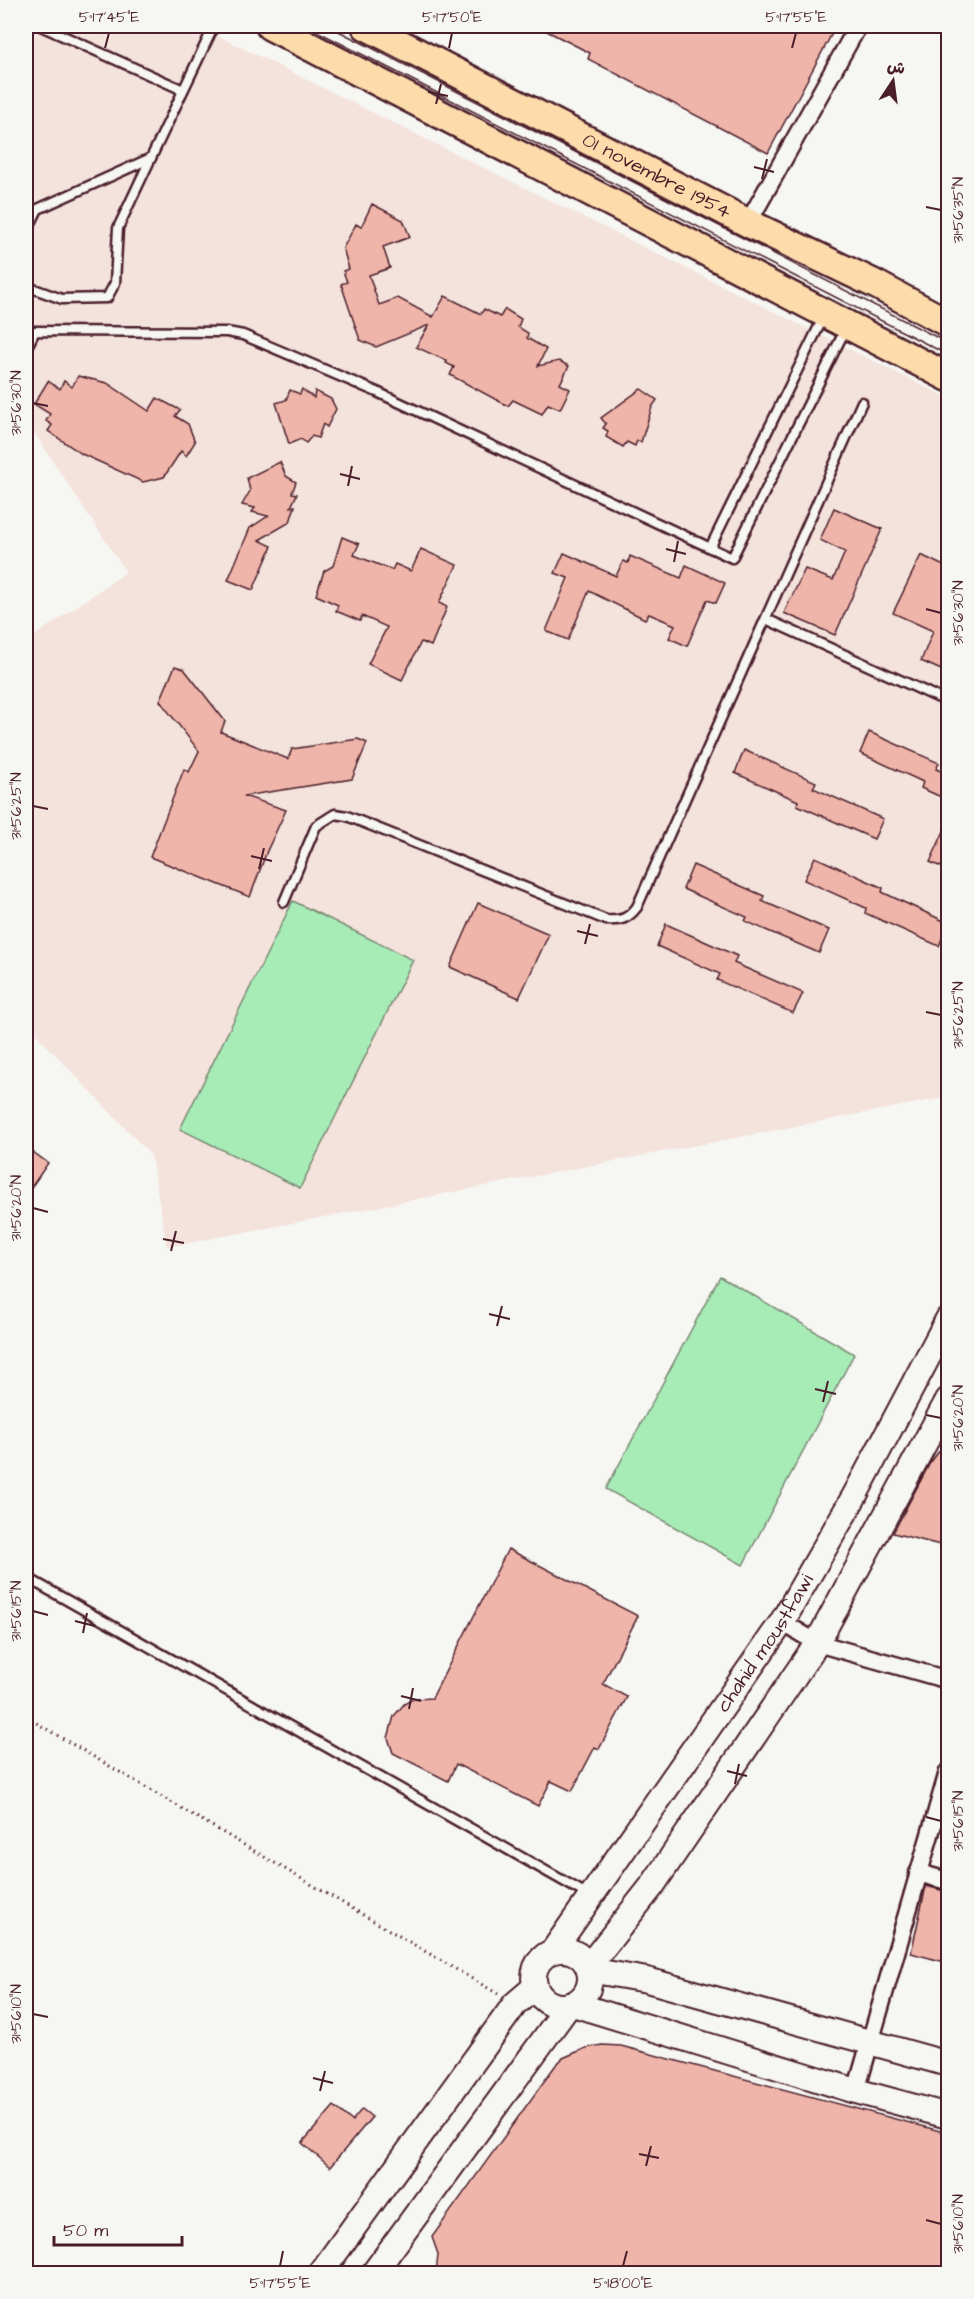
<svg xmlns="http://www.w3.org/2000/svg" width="974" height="2299" font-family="'Architects Daughter','Playpen Sans Arabic',sans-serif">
	<rect width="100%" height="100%" fill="#f6f6f2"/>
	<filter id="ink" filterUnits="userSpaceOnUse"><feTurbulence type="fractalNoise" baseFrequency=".0167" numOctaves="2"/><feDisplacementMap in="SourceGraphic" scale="12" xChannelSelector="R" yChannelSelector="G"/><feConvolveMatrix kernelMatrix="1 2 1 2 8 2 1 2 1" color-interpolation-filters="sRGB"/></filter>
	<g filter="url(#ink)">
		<polygon fill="#f4e2dc" points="26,26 198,26 948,398 948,1097 167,1247 151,1155 26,1024 26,642 126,572 26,420"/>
		<g fill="#a7ecb7" stroke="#788671" stroke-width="1.5">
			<polygon points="293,901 413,960 300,1188 180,1129"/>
			<polygon points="720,1276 854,1354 743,1565 606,1489"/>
		</g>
		<g fill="#efb5aa" stroke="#4a1f2b" stroke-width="1.5">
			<polygon points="537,26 836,26 768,153 588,59 590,53"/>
			<polygon points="372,204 403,220 410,237 383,247 390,268 369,275 379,305 398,298 433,317 445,296 481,314 484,309 500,317 505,309 521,319 518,327 528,333 527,338 546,349 538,366 559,361 569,366 560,384 570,389 560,409 548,404 542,414 513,400 508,406 450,375 454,367 446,363 447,361 416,347 429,325 376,347 360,340 341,284 347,282 343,271 349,269 343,248 356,224 361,227"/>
			<polygon points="78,376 107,383 149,411 157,398 180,410 175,416 188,424 195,442 186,456 181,451 164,477 143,482 82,454 48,431 52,425 46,421 50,414 34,404 48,381 60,389 64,381 72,387"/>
			<polygon points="302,389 314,398 315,391 331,399 336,409 327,427 323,424 318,438 312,436 306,443 301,439 289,444 276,403 286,400 290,390 300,394"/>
			<polygon points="641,389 657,400 652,407 641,442 637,441 635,446 627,442 623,447 606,437 608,431 603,428 606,424 601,418"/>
			<polygon points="280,462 286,476 296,482 292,493 297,494 291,507 295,506 290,522 259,540 272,546 253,590 228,580 250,528 268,516 252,512 255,508 242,505 250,491 247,478"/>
			<polygon points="834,508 882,529 835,635 784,613 805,569 833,580 845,552 820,540"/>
			<polygon points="342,537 359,544 354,555 392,570 395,564 411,571 421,549 457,565 439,603 447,607 431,646 421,642 402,680 368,664 387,627 362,616 360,621 336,611 338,605 316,595 324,571 333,566"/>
			<polygon points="564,553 616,576 623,561 628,563 630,556 681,578 686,565 725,583 716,603 707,600 687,646 669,638 675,625 649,614 645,619 589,591 568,640 546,631 568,578 555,573"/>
			<polygon points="921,555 948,568 948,673 921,661 933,631 893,613"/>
			<polygon points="175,666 184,669 225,721 221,732 288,759 292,749 358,739 367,743 352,779 244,796 286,810 267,851 250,897 150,857 184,769 189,772 199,751 160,701"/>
			<polygon points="869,732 939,763 936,769 948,774 948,800 921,788 923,782 860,753"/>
			<polygon points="744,750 816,782 813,788 883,819 874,839 797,805 798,801 735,773"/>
			<polygon points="948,822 948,870 930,862"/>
			<polygon points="815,857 883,888 882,892 948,923 939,946 865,913 866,908 804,880"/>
			<polygon points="693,865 764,896 762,901 829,930 819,953 745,921 747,917 683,889"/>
			<polygon points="478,903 549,934 519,998 450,967"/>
			<polygon points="666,924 737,956 734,963 803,993 793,1013 717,980 720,974 657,946"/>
			<polygon points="26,1147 48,1163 26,1195"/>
			<polygon points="948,1440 948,1547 893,1533 930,1463"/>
			<polygon points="508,1549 638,1616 603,1684 627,1697 599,1749 595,1747 572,1791 551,1781 538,1806 456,1764 448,1781 393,1753 388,1738 394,1716 404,1704 413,1699 432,1698"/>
			<polygon points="926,1886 948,1892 948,1963 911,1953"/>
			<polygon points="602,2045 621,2046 948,2133 948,2274 436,2274 438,2254 432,2237 555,2066 563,2058 586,2048"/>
			<polygon points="334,2106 352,2121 362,2109 372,2117 330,2167 302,2143"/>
		</g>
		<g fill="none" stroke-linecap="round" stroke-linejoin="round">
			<defs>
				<g id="lane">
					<polyline points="41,26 183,90"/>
					<polyline points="26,233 38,209 151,158 214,26"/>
					<polyline points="26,286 62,299 107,298 115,283 118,228 151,158"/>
					<polyline points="26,349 35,331 227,332 243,335 377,392 732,558 846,328"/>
					<polyline points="710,548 824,316"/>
					<polyline points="766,619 948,702"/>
					<path d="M284 902 316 826 335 814 347 816 606 920C621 921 628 919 637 907L862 402"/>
					<polyline points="26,1577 590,1896"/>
				</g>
				<g id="street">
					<polyline points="748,223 858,26"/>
					<polyline points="782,1622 817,1643 948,1680"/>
					<polyline points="918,1873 948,1881"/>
					<polyline points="856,2091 948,1772"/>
				</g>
				<g id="secondary">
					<circle cx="562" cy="1978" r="28"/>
					<path id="s1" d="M553 1951 782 1622 855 1495 948 1319"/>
					<polyline points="588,1967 652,1886 817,1643 948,1400"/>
					<polyline points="589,1970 647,1980 948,2064"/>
					<polyline points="573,2004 856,2091 948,2116"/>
					<polyline points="320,2274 515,2004 535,1987"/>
					<polyline points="373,2274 569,2005"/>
				</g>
				<g id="primary">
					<polyline points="270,26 948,377"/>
					<path id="s2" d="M366 26 748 223 875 284 948 323"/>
				</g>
			</defs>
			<use href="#lane" stroke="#4a1f2b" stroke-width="13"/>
			<use href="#street" stroke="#4a1f2b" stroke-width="21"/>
			<use href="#secondary" stroke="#4a1f2b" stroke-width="28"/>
			<use href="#primary" stroke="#4a1f2b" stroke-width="32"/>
			<polyline stroke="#4a1f2b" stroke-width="3" stroke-dasharray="1.5 4.5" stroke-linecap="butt" points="26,1717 498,1994"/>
			<use href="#lane" stroke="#f6f6f2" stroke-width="8"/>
			<use href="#street" stroke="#f6f6f2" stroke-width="16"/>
			<use href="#secondary" stroke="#f6f6f2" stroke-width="24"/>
			<use href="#primary" stroke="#fddcac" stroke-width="27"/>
			<g stroke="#4a1f2b" stroke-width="1.5">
				<polyline points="307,26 948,355"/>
				<polyline points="329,26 948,343"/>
			</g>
		</g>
	</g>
	<path fill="none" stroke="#4a1f2b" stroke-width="2" d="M105 48 109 33M449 48 452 33M792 48 796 33M428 92 448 96M436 104 441 84M754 167 774 172M762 179 767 159M926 207 941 210M33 403 48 406M340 474 360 479M348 486 352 466M666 549 686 554M674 562 678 541M926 609 941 613M33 806 48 809M251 856 272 861M259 869 264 848M577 931 598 936M585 944 590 924M926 1012 941 1015M33 1208 48 1212M163 1239 184 1243M171 1251 176 1231M489 1314 510 1319M497 1326 502 1306M815 1389 836 1394M823 1402 828 1381M926 1415 941 1418M33 1611 48 1615M75 1621 95 1626M83 1633 87 1613M401 1696 421 1701M409 1709 413 1688M727 1771 747 1776M735 1784 739 1764M926 1817 941 1821M33 2014 48 2017M313 2078 333 2083M320 2091 325 2071M639 2154 659 2158M646 2166 651 2146M926 2220 941 2224M280 2266 283 2251M623 2266 627 2251"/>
	<g text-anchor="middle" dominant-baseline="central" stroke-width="4.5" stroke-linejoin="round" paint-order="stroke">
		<g font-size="20" fill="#4a1f2b" stroke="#f6f6f2">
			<text stroke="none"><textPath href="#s2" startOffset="327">01 novembre 1954</textPath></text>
			<text stroke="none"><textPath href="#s1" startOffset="374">chahid moustfawi</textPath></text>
		</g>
	</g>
	<rect width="974" height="2299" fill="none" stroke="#f6f6f2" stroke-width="66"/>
	<g transform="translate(893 81) rotate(13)" stroke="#f6f6f2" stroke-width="4.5" paint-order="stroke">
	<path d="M0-4.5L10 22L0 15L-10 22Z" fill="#4a1f2b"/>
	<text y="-9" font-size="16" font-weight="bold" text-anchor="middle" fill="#4a1f2b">ش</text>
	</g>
	<path d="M54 2236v9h128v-9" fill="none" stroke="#4a1f2b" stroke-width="3"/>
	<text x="63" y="2236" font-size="18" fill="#4a1f2b" stroke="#f6f6f2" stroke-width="4.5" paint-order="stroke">50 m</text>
	<rect x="33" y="33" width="908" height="2233" fill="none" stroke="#4a1f2b" stroke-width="2"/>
	<g font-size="15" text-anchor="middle" fill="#4a1f2b">
		<text x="109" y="22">5°17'45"E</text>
		<text x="452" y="22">5°17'50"E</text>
		<text x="796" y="22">5°17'55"E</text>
		<text transform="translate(958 210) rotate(-90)" y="5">31°56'35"N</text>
		<text transform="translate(16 403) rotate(-90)" y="5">31°56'30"N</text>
		<text transform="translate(958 613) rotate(-90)" y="5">31°56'30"N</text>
		<text transform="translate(16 806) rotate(-90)" y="5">31°56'25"N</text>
		<text transform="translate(958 1015) rotate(-90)" y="5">31°56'25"N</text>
		<text transform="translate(16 1208) rotate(-90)" y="5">31°56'20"N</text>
		<text transform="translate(958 1418) rotate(-90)" y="5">31°56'20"N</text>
		<text transform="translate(16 1611) rotate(-90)" y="5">31°56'15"N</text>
		<text transform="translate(958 1821) rotate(-90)" y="5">31°56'15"N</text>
		<text transform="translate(16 2014) rotate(-90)" y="5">31°56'10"N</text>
		<text transform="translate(958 2224) rotate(-90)" y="5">31°56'10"N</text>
		<text x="280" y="2288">5°17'55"E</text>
		<text x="623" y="2288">5°18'00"E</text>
	</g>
</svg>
